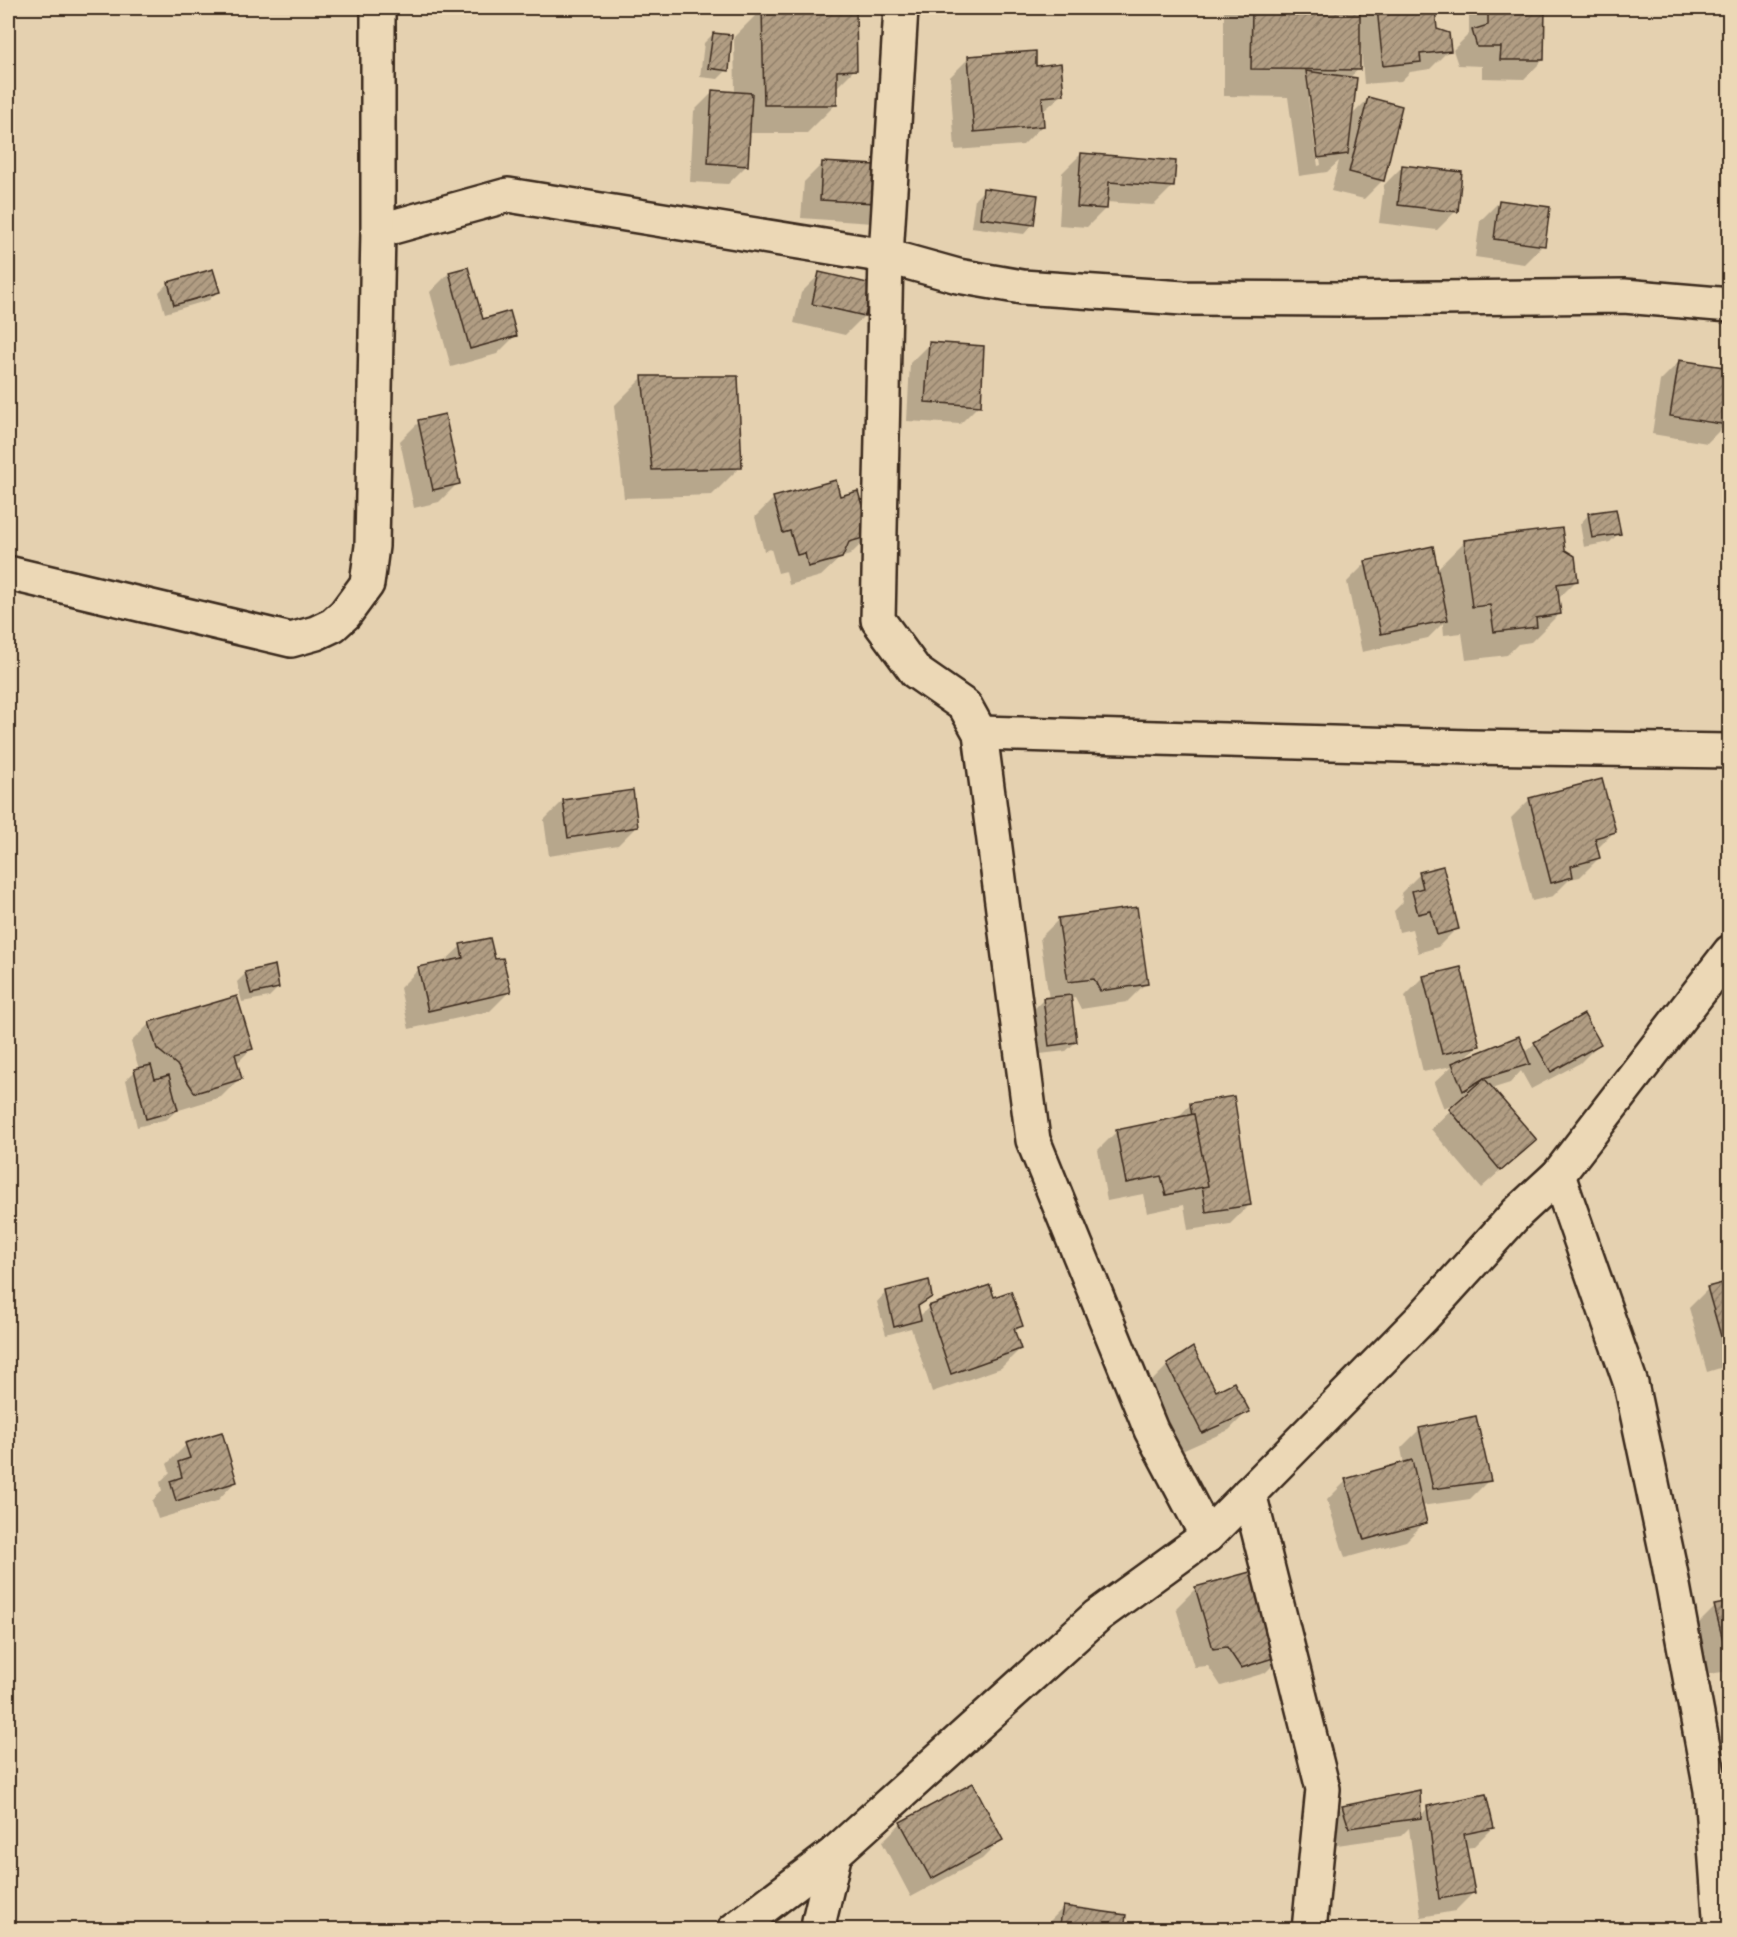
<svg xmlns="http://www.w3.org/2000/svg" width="1737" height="1937" font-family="'Comic Neue',sans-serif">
	<defs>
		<pattern id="building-hatch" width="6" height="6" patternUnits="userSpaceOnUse" patternTransform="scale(1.5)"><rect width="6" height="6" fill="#b19d83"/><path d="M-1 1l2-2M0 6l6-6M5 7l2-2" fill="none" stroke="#91806b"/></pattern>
	</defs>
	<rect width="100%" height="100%" fill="#e5d1b0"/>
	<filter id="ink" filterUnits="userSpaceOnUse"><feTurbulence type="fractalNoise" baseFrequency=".0167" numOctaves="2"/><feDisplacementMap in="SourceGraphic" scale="12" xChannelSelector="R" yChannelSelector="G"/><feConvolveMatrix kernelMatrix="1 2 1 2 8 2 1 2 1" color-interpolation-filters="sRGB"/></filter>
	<g filter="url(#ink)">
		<g fill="#0003" fill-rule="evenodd">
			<polygon points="743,8 854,8 855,69 835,89 836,104 807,133 748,133 747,165 728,184 690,182 694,111 713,92 735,93 734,37 762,9"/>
			<polygon points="940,8 974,8 969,12 940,12"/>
			<path d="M1224 8H1433L1435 30 1449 50 1430 69 1410 72 1401 81 1364 84 1361 49H1359V69L1349 78 1351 116 1368 99 1383 180 1364 199 1331 191 1339 161 1327 172 1299 176 1288 97 1224 96ZM1308 98H1311L1321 165 1318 166Z"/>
			<polygon points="1469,8 1543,8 1543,60 1524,79 1482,78 1482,66 1458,65 1453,50 1469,34"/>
			<polygon points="713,34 727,70 718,79 700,77 704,43"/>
			<polygon points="969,58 1035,67 1063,94 1041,113 1042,126 1023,145 955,150 950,77"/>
			<polygon points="1081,154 1173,186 1154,205 1106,202 1106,208 1087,227 1059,225 1062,173"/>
			<polygon points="823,163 875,167 872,223 801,218 804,182"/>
			<polygon points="1403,166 1456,211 1437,230 1379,223 1384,185"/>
			<polygon points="984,190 1033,224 1024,234 971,227 975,199"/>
			<polygon points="1499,202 1543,245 1524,264 1475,257 1480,221"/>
			<polygon points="449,273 482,321 516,335 497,354 451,367 430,292"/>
			<polygon points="820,274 864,316 845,335 794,323 801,293"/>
			<polygon points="168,283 218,291 209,300 165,313 159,292"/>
			<polygon points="929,344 979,405 960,424 907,421 910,363"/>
			<polygon points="1679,362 1726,424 1707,443 1652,434 1660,381"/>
			<polygon points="642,378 740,467 712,495 624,498 614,406"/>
			<polygon points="419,422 458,483 439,502 414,508 400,441"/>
			<polygon points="774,498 839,498 869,536 850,555 840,558 821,576 789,585 786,571 778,573 771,549 764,551 755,517"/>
			<polygon points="1589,514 1619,533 1610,542 1584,547 1580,524"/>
			<polygon points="1465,541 1563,551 1577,580 1557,600 1559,614 1531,642 1518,644 1507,655 1466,660 1462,633 1444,635 1443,623 1428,638 1362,652 1347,582 1366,563 1436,570"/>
			<polygon points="1530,799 1614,832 1597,849 1599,858 1580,877 1570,879 1553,896 1532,901 1511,818"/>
			<polygon points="563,801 637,826 618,845 549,856 544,820"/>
			<polygon points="1420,874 1457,928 1438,947 1418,953 1412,929 1399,932 1394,911 1403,902 1401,893"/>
			<polygon points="1059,919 1146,983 1127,1002 1081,1009 1075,997 1070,998 1076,1042 1066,1051 1040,1054 1035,1008 1044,999 1049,999 1040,938"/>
			<polygon points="461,946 494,961 509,992 490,1011 409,1029 400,988 419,969 443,963"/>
			<polygon points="246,973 278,988 269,997 242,1002 237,982"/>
			<polygon points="1424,977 1478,1045 1462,1061 1524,1053 1535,1043 1599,1044 1580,1063 1531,1089 1521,1071 1510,1083 1491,1089 1535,1140 1481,1188 1431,1129 1459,1102 1444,1109 1434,1083 1452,1066 1423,1072 1405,996"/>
			<polygon points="150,1023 251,1049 236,1064 240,1078 221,1097 176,1111 167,1119 137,1127 126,1080 135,1071 139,1069 131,1042"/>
			<polygon points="1191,1104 1249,1205 1230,1224 1188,1230 1184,1205 1147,1213 1143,1194 1107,1201 1098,1150 1117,1131 1176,1119"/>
			<polygon points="1730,1282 1730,1365 1707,1372 1689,1308 1708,1289"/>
			<polygon points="886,1292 931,1297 912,1311 923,1305 917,1309 919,1317 929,1307 993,1299 1021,1326 1014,1333 1020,1349 1001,1368 932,1392 911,1328 886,1335 877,1302"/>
			<polygon points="1168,1365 1215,1393 1248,1411 1229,1430 1182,1451 1149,1384"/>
			<polygon points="1420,1429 1489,1480 1470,1499 1421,1506 1425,1522 1406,1541 1345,1558 1327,1500 1346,1481 1404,1464 1401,1448"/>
			<polygon points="186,1445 235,1482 217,1501 158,1519 152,1501 162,1491 160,1482 170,1472 167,1464"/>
			<polygon points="1260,1571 1284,1654 1265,1673 1221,1686 1208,1666 1194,1667 1176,1608 1195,1589"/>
			<polygon points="1730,1604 1730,1671 1708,1674 1696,1626 1715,1607"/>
			<polygon points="1343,1807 1420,1816 1428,1808 1492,1828 1473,1847 1465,1848 1474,1892 1455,1911 1421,1917 1409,1828 1401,1836 1330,1846 1324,1826"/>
			<polygon points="901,1823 1001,1840 982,1859 911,1897 882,1842"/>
			<polygon points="1064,1907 1123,1930 1044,1930 1045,1926"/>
		</g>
		<g fill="url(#building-hatch)" stroke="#3b2a1e" stroke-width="1.5">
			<polygon points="762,8 856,8 857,70 837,71 837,105 764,105"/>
			<polygon points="1252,8 1360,8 1360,70 1251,69"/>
			<polygon points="1377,8 1435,8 1437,29 1449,33 1451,51 1420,54 1421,62 1383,66"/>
			<polygon points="1488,8 1545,8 1544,60 1500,60 1501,47 1477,47 1472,30 1488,25"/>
			<polygon points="713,33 732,35 729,71 708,68"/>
			<polygon points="1036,51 1036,66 1061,63 1064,95 1042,97 1044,126 974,132 968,56"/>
			<polygon points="1306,71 1357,78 1348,154 1318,158"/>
			<polygon points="712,90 752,93 748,166 708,163"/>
			<polygon points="1368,97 1402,106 1384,181 1349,172"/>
			<polygon points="1081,153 1176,161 1174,187 1109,182 1107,209 1077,207"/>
			<polygon points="822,162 877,165 892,204 820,200"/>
			<polygon points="1402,165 1462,172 1458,212 1398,205"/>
			<polygon points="983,188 1038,195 1034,225 980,218"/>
			<polygon points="1499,200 1550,207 1545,246 1494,239"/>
			<polygon points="468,267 483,319 510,311 517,336 470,349 449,272"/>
			<polygon points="213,269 220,292 174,305 168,282"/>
			<polygon points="819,272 872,284 865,316 812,304"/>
			<polygon points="929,342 984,346 981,406 925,402"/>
			<polygon points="1679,360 1730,368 1730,410 1727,425 1670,416"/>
			<polygon points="642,376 738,376 742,468 652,470"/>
			<polygon points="445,414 460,484 433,490 418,420"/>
			<polygon points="836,480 840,496 858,491 870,536 849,542 842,558 808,567 805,553 797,555 790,531 783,533 773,497"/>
			<polygon points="1616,509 1621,534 1592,538 1588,513"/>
			<polygon points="1562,528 1565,550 1575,556 1578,581 1557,584 1561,614 1536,618 1537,627 1494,632 1490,605 1472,607 1464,540"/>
			<polygon points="1433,546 1448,620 1381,634 1365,561"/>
			<polygon points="1602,779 1616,832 1595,838 1600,858 1571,866 1573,877 1551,883 1529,798"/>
			<polygon points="633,790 638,827 568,838 563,800"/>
			<polygon points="1443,866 1459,929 1437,935 1431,911 1418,914 1412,891 1423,888 1419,872"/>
			<polygon points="1137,907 1148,984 1100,991 1094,979 1068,982 1058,918"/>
			<polygon points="490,938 495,959 503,958 511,992 428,1011 418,967 463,958 460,944"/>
			<polygon points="275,965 279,988 251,994 245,972"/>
			<polygon points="1461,967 1480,1046 1442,1054 1423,976"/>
			<polygon points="1071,995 1077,1042 1049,1046 1043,998"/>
			<polygon points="237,996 253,1049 235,1054 242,1079 195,1093 177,1065 157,1049 149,1022"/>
			<polygon points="1584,1014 1601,1044 1551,1072 1534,1042"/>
			<polygon points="1519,1036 1530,1064 1484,1078 1463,1091 1452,1063"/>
			<polygon points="151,1065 155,1079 169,1075 178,1110 146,1119 134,1069"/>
			<polygon points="1484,1078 1537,1140 1501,1171 1449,1109"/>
			<polygon points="1234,1096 1251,1205 1206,1212 1190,1103"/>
			<polygon points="1194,1114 1208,1186 1166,1195 1161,1176 1126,1183 1116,1130"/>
			<polygon points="929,1280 932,1297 918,1306 921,1320 894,1327 886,1291"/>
			<polygon points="1730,1281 1730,1353 1726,1354 1707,1287"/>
			<polygon points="990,1285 994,1297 1011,1291 1023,1326 1014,1329 1021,1349 951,1374 928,1306"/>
			<polygon points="1193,1347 1216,1391 1234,1382 1250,1412 1202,1433 1167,1364"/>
			<polygon points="1476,1416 1491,1481 1433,1489 1419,1428"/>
			<polygon points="222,1432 237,1482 176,1501 170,1481 182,1477 178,1462 190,1458 185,1443"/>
			<polygon points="1412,1460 1427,1523 1364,1540 1345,1479"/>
			<polygon points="1261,1569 1286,1654 1241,1668 1227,1647 1213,1649 1195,1587"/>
			<polygon points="1730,1602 1730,1656 1727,1656 1714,1605"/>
			<polygon points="973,1783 1003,1840 931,1879 900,1822"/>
			<polygon points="1420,1790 1421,1818 1349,1828 1342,1806"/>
			<polygon points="1486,1794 1494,1828 1464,1834 1475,1893 1439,1899 1427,1806"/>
			<polygon points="1063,1906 1126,1915 1124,1930 1059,1930"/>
		</g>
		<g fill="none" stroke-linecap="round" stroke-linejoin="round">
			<defs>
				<g id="minor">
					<polyline points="901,8 886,256 878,620 916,672 965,706 980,733 1033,1140 1151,1430 1207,1536"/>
					<polyline points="378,231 508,195 886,256 958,276 1022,287 1183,298 1343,299 1624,296 1730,305"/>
					<polyline points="8,573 291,640 316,633 333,625 345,614 367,584 372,546 378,231 378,8"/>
					<polyline points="980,733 1470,747 1730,751"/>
					<polyline points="1558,1175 1631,1384 1669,1564 1711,1790 1721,1930"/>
					<polyline points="1249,1493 1323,1789 1309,1930"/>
					<polyline points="734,1930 835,1853 1097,1616 1207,1536 1422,1318 1517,1213 1558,1175 1730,952"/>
					<polyline points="821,1930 819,1921 835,1853"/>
				</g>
			</defs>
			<use href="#minor" stroke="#3b2a1e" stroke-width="38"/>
			<use href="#minor" stroke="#ecd8b6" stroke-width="33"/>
		</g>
	</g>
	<rect width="1737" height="1937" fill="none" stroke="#ecd8b6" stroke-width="30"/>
	<rect x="15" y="15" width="1707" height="1907" fill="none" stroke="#3b2a1e" stroke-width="2" filter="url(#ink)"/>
</svg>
